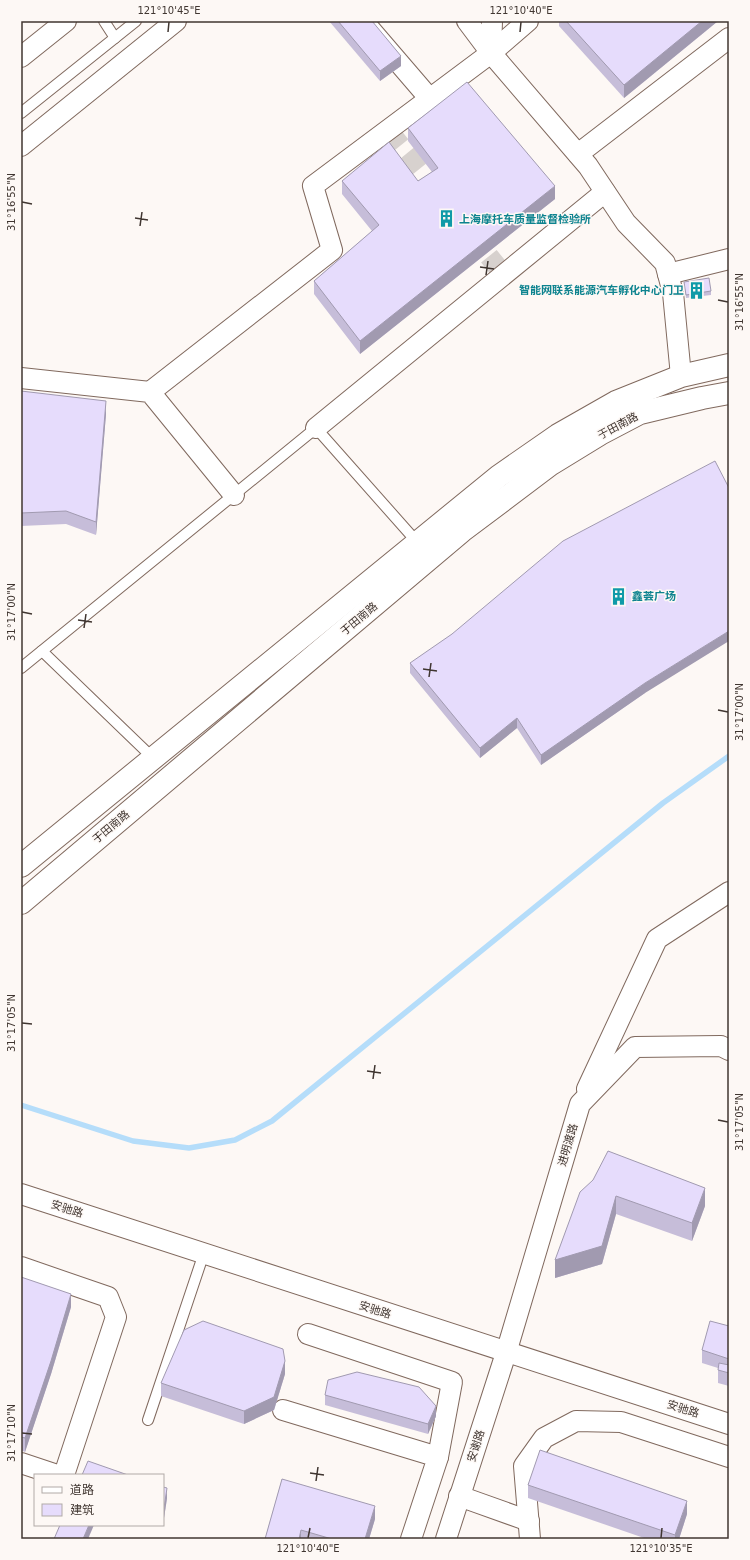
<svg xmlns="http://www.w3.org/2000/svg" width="750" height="1560" font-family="'DejaVu Sans','Noto Sans SC',sans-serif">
	<rect width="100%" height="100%" fill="#fdf8f5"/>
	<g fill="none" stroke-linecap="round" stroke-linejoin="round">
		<polyline stroke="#b5ddfa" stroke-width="5.5" points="21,1105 133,1141 189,1148 235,1140 272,1121 663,803 729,756"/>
		<g stroke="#d7d1ce" stroke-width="20" stroke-dasharray="20 10" stroke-linecap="butt">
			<polyline points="388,130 442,197"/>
			<polyline points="470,233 504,275"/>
		</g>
		<defs>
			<g id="lane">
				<polyline points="104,21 115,38"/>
				<polyline points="21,113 136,21"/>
				<polyline points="42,651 153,758"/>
				<polyline points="21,668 316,428 417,542"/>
				<polyline points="148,1420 204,1253"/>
			</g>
			<g id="street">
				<polyline points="363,21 430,99"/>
				<polyline points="467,21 491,53"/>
				<polyline points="491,53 528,21"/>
				<polyline points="491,53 492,21"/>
				<polyline points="21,57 66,21"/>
				<polyline points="21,146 176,21"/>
				<polyline points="578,154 729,38"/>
				<polyline points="668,274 729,259"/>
				<polyline points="21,378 150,392 234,495"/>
				<polyline points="150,392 332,250 313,186 491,53 588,166 626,223 665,263 673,293 681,376"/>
				<polyline points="316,428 605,192"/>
				<polyline points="587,1089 657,939 729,892"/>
				<path d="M21 1194C257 1270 492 1349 729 1424"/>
				<polyline points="21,1267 108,1297 116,1317 64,1475"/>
				<polyline points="308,1334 452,1382 438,1457"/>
				<polyline points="283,1410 438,1457 411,1539"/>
				<polyline points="21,1463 57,1475"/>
				<polyline points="459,1496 529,1521"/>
				<polyline points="446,1539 506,1353 580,1104 635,1047 721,1046 729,1050"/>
				<polyline points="530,1539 524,1466 544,1438 576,1421 621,1422 729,1457"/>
			</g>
			<g id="secondary">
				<polyline points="21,866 499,476 558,435 616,402 681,376 729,365"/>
				<polyline points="21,903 462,531 551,464 600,434 640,413 702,398 729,393"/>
			</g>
		</defs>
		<use href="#lane" stroke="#80695e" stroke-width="12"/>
		<use href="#street" stroke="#80695e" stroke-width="22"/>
		<use href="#secondary" stroke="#80695e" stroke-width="24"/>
		<use href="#lane" stroke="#fff" stroke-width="10"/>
		<use href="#street" stroke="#fff" stroke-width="20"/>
		<use href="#secondary" stroke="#fff" stroke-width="22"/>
	</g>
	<g fill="#c6bdd9">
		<polygon points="329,21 372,21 401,66 380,81"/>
		<polygon points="559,21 718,21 624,98 559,26"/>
		<polygon points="408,128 555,199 360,354 314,294 314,281 372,231 342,194 342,181 418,181 432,172 408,141"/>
		<polygon points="684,282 711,291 711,295 686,298"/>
		<polygon points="21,391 106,414 96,535 66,524 21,526"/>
		<polygon points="410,663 645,693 541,765 517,728 480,758 410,673"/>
		<polygon points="593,1180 705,1206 692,1241 616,1214 602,1264 555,1278"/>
		<polygon points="21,1277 71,1307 51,1374 25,1452 21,1450"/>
		<polygon points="729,1326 729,1386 718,1383 718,1368 702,1363 702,1350"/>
		<polygon points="285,1374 274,1410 244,1424 161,1396 161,1383"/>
		<polygon points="325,1395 436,1416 428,1434 325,1405"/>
		<polygon points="282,1479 375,1519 369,1539 265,1539"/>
		<polygon points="528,1485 687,1514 679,1539 647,1539 528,1498"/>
		<polygon points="163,1487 167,1498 164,1518 163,1518"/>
	</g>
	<g fill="#a19ab0">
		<polygon points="702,21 718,21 624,98 624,85"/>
		<polygon points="401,56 401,66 380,81 380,71"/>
		<polygon points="555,186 555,199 360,354 360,341"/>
		<polygon points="106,401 106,414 96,535 96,522"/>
		<polygon points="729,631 729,641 645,693 541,765 541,755 645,683"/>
		<polygon points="517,718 517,728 480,758 480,748"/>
		<polygon points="705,1188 705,1206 692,1241 692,1223"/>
		<polygon points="616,1196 616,1214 602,1264 555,1278 555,1260"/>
		<polygon points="71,1294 71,1307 51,1374 25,1452 25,1438"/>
		<polygon points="285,1361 285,1374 274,1410 244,1424 244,1411"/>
		<polygon points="436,1406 436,1416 428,1434 428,1424"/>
		<polygon points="167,1488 167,1498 164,1518 164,1508"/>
		<polygon points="687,1501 687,1514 679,1539 675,1539 675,1535"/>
		<polygon points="375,1506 375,1519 369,1539 365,1539"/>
		<polygon points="89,1525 94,1525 88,1539 83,1539"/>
		<polygon points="301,1530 301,1539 299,1539"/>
	</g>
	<g fill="#e6dcfc" stroke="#a19ab0">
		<polygon points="338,21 372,21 401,56 380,71"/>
		<polygon points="566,21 702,21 624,85"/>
		<polygon points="467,82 555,186 360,341 314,281 379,225 342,181 389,142 418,181 438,168 408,128"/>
		<polygon points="709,278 711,291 686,295 684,282"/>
		<polygon points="21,391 106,401 96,522 66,511 21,513"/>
		<polygon points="715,461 729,488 729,631 645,683 541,755 517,718 480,748 410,663 452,634 563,541"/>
		<polygon points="608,1151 705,1188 692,1223 616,1196 602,1246 555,1260 580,1192 593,1180"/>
		<polygon points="21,1277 71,1294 51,1361 25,1438 21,1437"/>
		<polygon points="203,1321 283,1349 285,1361 274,1397 244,1411 161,1383 184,1330"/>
		<polygon points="710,1321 729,1326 729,1359 702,1350"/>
		<polygon points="719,1363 729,1365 729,1373 718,1370"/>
		<polygon points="357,1372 419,1387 436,1406 428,1424 325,1395 328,1380"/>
		<polygon points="540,1450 687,1501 675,1535 528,1485"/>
		<polygon points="88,1461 128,1475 82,1475"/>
		<polygon points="282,1479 375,1506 365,1539 332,1539 301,1530 299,1539 265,1539"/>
		<polygon points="163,1487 167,1488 164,1508 163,1507"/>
		<polygon points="60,1525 89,1525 83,1539 54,1539"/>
	</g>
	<path fill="none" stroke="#403631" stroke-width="1.5" d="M168 32 169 22M520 32 521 22M22 202 32 204M135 218 148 220M140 226 142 212M480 267 494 269M486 275 488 261M718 300 728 302M22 612 32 614M78 620 92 622M84 628 86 614M423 669 437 671M429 677 431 663M718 710 728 712M22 1023 32 1024M367 1071 381 1073M373 1079 375 1065M718 1120 728 1122M22 1433 32 1434M310 1473 324 1475M316 1481 318 1467M308 1538 310 1528M661 1538 662 1528"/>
	<defs>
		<symbol id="building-bare" viewBox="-9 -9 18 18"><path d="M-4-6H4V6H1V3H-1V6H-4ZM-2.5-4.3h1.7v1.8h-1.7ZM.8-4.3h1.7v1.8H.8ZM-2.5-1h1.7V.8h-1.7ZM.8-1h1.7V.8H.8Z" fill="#0f9aa8" stroke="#fdf8f5" stroke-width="2.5" paint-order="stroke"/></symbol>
	</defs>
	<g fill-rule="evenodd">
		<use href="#building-bare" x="434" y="206" width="25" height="25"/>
		<use href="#building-bare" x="684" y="278" width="25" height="25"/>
		<use href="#building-bare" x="606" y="584" width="25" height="25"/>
	</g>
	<g text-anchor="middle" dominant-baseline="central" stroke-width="3" stroke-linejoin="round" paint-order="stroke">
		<g font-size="11" font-weight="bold" fill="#0d838f" stroke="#fdf8f5" text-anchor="start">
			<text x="459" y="219">上海摩托车质量监督检验所</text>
			<text x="684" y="290" text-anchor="end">智能网联系能源汽车孵化中心门卫</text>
			<text x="632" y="596">鑫荟广场</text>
		</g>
		<g font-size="11" fill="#403631" stroke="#fdf8f5">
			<text transform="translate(618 426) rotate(-28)">于田南路</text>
			<text transform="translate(359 619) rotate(-40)">于田南路</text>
			<text transform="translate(111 827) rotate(-40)">于田南路</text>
			<text transform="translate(568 1145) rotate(-74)">进明渡路</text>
			<text transform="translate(67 1209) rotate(18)">安驰路</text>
			<text transform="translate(375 1310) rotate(18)">安驰路</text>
			<text transform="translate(683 1409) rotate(18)">安驰路</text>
			<text transform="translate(476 1446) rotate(-72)">安谢路</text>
		</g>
	</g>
	<rect width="750" height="1560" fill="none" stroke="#fdf8f5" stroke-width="44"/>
	<rect x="34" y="1474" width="130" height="52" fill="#fdf8f5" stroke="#b1aaa7"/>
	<rect x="42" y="1487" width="20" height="6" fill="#ffffff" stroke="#b1aaa7"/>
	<text x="70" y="1494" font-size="12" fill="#403631">道路</text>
	<rect x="42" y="1504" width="20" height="12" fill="#e6dcfc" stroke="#b1aaa7"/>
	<text x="70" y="1514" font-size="12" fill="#403631">建筑</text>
	<rect x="22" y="22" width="706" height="1516" fill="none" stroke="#403631" stroke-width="1.5"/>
	<g font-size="10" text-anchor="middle" fill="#403631">
		<text x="169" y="14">121°10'45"E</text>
		<text x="521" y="14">121°10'40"E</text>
		<text transform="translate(11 202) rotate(-90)" y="4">31°16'55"N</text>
		<text transform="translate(739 302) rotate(-90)" y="4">31°16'55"N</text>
		<text transform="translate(11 612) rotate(-90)" y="4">31°17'00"N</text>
		<text transform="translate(739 712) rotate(-90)" y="4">31°17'00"N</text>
		<text transform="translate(11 1023) rotate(-90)" y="4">31°17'05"N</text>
		<text transform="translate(739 1122) rotate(-90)" y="4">31°17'05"N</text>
		<text transform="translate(11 1433) rotate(-90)" y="4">31°17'10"N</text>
		<text x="308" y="1552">121°10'40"E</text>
		<text x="661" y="1552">121°10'35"E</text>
	</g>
</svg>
